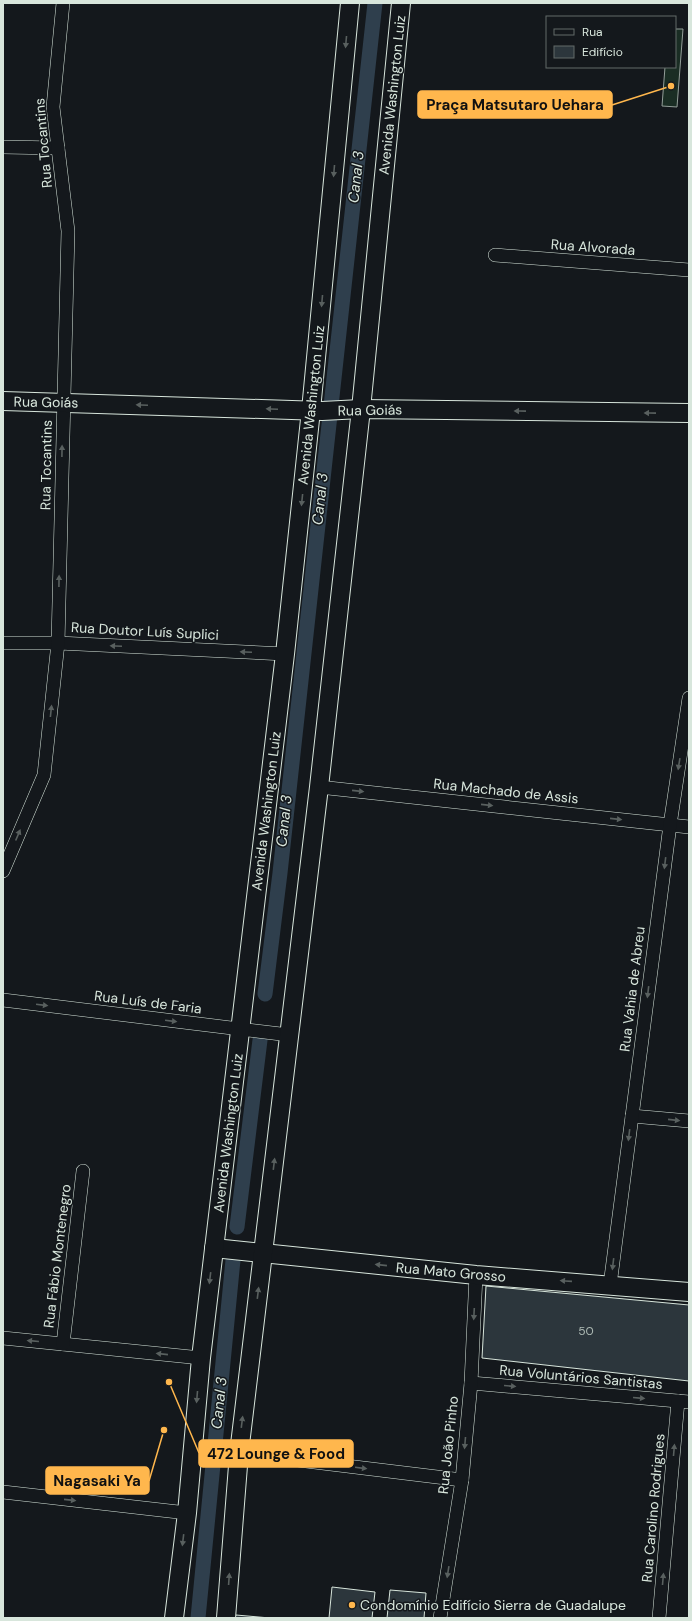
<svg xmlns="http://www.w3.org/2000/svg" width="692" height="1621" font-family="'DM Sans',sans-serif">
	<rect width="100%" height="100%" fill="#14181c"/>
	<polygon fill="#1a2d24" stroke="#939e99" points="675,29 683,29 677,107 662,106 665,67 675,67"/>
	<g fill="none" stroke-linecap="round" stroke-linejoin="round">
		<g stroke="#2f3f4d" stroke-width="15">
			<polyline points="265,994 280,873 375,3"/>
			<polyline points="237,1227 260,1040"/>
			<polyline points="198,1618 233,1260"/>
		</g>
	</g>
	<g fill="#2c363c" stroke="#d8e6dc">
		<polygon points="486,1286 689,1305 689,1381 482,1358"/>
		<polygon points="332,1587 375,1592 372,1618 329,1618"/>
		<polygon points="390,1590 426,1593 424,1618 387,1618"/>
		<polygon points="236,1615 270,1618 235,1618"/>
	</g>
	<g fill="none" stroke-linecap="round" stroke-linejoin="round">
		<defs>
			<g id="street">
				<polyline points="3,147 58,148"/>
				<polyline points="495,255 689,270"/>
				<polyline points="3,643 58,643 285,654"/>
				<polyline points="319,787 689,827"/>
				<polyline points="3,871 44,775 58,643 68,231 53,107 63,3"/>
				<polyline points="3,1000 289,1035"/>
				<polyline points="632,1116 689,1121"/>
				<polyline points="610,1285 670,825 689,698"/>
				<polyline points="3,1338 201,1358"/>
				<polyline points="63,1344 83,1171"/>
				<polyline points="471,1383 689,1402"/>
				<polyline points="239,1453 462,1480"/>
				<polyline points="3,1492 187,1513"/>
				<polyline points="440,1618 462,1480 471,1383 476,1275"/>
				<polyline points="659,1618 678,1401"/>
			</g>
			<g id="secondary">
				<polyline points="3,401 322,411 361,409 689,413"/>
				<polyline points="214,1248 476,1275 689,1292"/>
				<polyline points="174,1618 187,1513 201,1358 285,654 311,410 350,3"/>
				<polyline points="226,1618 239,1453 319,787 361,409 401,3"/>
			</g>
		</defs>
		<use href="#street" stroke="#d8e6dc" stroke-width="14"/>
		<use href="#secondary" stroke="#d8e6dc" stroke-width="20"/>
		<use href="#street" stroke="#14181c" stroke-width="13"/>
		<use href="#secondary" stroke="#14181c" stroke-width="18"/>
	</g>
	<defs><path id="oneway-solid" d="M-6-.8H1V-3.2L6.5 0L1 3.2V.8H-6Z"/></defs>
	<g fill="#59605f">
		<use href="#oneway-solid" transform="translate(346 42) rotate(95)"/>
		<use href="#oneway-solid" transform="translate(334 171) rotate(95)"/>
		<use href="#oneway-solid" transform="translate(322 301) rotate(95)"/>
		<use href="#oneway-solid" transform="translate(142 405) rotate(-178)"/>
		<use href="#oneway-solid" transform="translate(272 409) rotate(-178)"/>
		<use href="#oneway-solid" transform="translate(520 411) rotate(-179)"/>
		<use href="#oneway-solid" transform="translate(650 413) rotate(-179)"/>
		<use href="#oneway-solid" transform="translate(62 451) rotate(-89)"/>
		<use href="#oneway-solid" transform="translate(302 500) rotate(96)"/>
		<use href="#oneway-solid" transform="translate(59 581) rotate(-89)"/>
		<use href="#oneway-solid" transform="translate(116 646) rotate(-177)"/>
		<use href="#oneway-solid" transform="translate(246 652) rotate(-177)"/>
		<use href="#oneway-solid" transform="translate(51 711) rotate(-84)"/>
		<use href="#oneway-solid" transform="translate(679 764) rotate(99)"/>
		<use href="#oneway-solid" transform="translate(358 791) rotate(6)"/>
		<use href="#oneway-solid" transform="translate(487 805) rotate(6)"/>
		<use href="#oneway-solid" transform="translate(616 819) rotate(6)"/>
		<use href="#oneway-solid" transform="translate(18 835) rotate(-67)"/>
		<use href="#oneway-solid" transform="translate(665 863) rotate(97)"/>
		<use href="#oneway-solid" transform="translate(648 992) rotate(97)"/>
		<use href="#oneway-solid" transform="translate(42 1005) rotate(7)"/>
		<use href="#oneway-solid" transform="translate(171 1021) rotate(7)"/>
		<use href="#oneway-solid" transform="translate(674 1120) rotate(6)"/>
		<use href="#oneway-solid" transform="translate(629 1135) rotate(97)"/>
		<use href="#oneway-solid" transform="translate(274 1164) rotate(-83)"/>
		<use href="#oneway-solid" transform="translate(613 1264) rotate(97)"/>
		<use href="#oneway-solid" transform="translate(381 1265) rotate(-174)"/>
		<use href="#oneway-solid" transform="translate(210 1278) rotate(97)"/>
		<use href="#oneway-solid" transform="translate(566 1281) rotate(-176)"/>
		<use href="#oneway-solid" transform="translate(258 1293) rotate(-83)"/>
		<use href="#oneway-solid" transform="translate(474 1314) rotate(93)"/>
		<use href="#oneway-solid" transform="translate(33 1341) rotate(-175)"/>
		<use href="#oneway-solid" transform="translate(162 1354) rotate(-174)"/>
		<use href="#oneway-solid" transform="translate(510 1386) rotate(5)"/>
		<use href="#oneway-solid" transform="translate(197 1397) rotate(95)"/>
		<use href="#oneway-solid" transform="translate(639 1398) rotate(5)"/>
		<use href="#oneway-solid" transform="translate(242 1422) rotate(-83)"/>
		<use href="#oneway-solid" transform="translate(465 1443) rotate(95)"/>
		<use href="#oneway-solid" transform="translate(674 1450) rotate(-85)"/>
		<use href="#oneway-solid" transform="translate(361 1468) rotate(7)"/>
		<use href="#oneway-solid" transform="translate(70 1500) rotate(6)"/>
		<use href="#oneway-solid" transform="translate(183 1540) rotate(97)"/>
		<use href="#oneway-solid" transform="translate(448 1572) rotate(99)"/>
		<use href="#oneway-solid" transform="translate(229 1579) rotate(-86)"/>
		<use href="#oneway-solid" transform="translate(663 1579) rotate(-85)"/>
	</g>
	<circle fill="#ffb74d" stroke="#14181c" stroke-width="1.5" cx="352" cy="1605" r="4"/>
	<g text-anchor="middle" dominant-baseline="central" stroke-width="3" stroke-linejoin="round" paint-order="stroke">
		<g font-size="12" fill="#adbab4">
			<text x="586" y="1331">50</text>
		</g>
		<g font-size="14" fill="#d8e6dc" stroke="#14181c">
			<text transform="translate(392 95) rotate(-84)">Avenida Washington Luiz</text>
			<text transform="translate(43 143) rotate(-95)">Rua Tocantins</text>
			<text transform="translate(593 247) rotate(4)">Rua Alvorada</text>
			<text transform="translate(46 402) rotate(1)">Rua Goiás</text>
			<text transform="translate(311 405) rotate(-84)">Avenida Washington Luiz</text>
			<text transform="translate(370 410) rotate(-1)">Rua Goiás</text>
			<text transform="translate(46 465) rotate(-89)">Rua Tocantins</text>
			<text transform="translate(145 631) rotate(3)">Rua Doutor Luís Suplici</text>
			<text transform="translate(506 791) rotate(6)">Rua Machado de Assis</text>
			<text transform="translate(266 811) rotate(-83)">Avenida Washington Luiz</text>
			<text transform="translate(632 989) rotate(-83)">Rua Vahia de Abreu</text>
			<text transform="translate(148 1002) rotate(7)">Rua Luís de Faria</text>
			<text transform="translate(228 1133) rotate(-83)">Avenida Washington Luiz</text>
			<text transform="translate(57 1256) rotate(-83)">Rua Fábio Montenegro</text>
			<text transform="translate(451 1272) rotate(5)">Rua Mato Grosso</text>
			<text transform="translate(581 1377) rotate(5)">Rua Voluntários Santistas</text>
			<text transform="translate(448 1445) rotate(-84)">Rua João Pinho</text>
			<text transform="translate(653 1508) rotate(-85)">Rua Carolino Rodrigues</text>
		</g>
		<g font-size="14" fill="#d8e6dc" stroke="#14181c" text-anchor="start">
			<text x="360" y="1605">Condomínio Edifício Sierra de Guadalupe</text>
		</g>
		<g font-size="15" font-style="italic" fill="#d8e6dc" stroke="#14181c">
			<text transform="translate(356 177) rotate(-84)">Canal 3</text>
			<text transform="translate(320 499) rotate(-84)">Canal 3</text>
			<text transform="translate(284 821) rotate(-84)">Canal 3</text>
			<text transform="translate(219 1403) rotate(-84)">Canal 3</text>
		</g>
	</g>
	<path fill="none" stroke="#ffb74d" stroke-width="1.5" d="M671 86L612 105M169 1382L199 1453M164 1430L149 1481"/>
	<g fill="#ffb74d" stroke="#14181c" stroke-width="1.5">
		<circle cx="671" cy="86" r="4"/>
		<circle cx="169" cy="1382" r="4"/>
		<circle cx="164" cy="1430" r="4"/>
	</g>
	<g fill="#ffb74d" stroke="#ffb74d" stroke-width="1.5">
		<rect x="418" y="91" width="194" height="27" rx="4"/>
		<rect x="199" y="1440" width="154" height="27" rx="4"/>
		<rect x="46" y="1467" width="103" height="27" rx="4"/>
	</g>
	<g font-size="15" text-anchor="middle" font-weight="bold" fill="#111">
		<text x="515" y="110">Praça Matsutaro Uehara</text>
		<text x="276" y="1459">472 Lounge &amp; Food</text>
		<text x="97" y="1486">Nagasaki Ya</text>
	</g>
	<rect width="692" height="1621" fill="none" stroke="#d8e6dc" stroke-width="8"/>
	<rect x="546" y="16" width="130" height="52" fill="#14181c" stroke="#626a69"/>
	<rect x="554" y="29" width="20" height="6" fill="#14181c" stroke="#626a69"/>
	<text x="582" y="36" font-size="12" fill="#d8e6dc">Rua</text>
	<rect x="554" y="46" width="20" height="12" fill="#2c363c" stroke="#626a69"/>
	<text x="582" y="56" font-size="12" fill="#d8e6dc">Edifício</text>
</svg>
